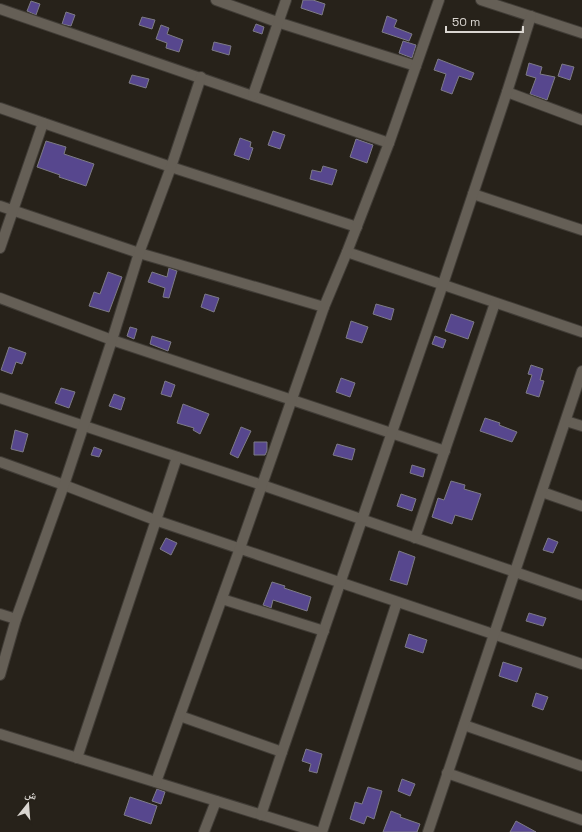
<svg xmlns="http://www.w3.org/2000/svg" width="582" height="832" font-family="'Space Grotesk','Noto Naskh Arabic',sans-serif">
	<rect width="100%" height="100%" fill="#27221a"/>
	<g fill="#57478e" stroke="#7d7b86">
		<polygon points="303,0 313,0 325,4 322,15 301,8"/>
		<polygon points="31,1 40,4 36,15 27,11"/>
		<polygon points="66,12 75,15 71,26 62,24"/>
		<polygon points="387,16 397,20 394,27 412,34 409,41 382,32"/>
		<polygon points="142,17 155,20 152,29 139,25"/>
		<polygon points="256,24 264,27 262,34 253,31"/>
		<polygon points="161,25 169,28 167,34 183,40 179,52 166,48 167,43 156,39"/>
		<polygon points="403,41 416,45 412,58 399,53"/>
		<polygon points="214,42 231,46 229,55 212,50"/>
		<polygon points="438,59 474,73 471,80 459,76 452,94 441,90 446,74 434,70"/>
		<polygon points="529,63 542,67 540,74 555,77 547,100 530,94 536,78 526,75"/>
		<polygon points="562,64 574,67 570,80 558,76"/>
		<polygon points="132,75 149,79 146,88 129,83"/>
		<polygon points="273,131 285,135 280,149 268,145"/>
		<polygon points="240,138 251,142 250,147 253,148 249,160 234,155"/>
		<polygon points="356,139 373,145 367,163 350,157"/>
		<polygon points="46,141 66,147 64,154 94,164 86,186 59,177 60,175 37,167"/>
		<polygon points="323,166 337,170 332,185 310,179 312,170 321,172"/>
		<polygon points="169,268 177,271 169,298 163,297 165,288 148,282 152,272 167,277"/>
		<polygon points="108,272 122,277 109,312 89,306 94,292 100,294"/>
		<polygon points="205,294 219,298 214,312 201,307"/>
		<polygon points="376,304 394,309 391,320 373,314"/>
		<polygon points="451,314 474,322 468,339 445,331"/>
		<polygon points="351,321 368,327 362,343 346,338"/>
		<polygon points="130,327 137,329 134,339 127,336"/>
		<polygon points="152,336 171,342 168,351 150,344"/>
		<polygon points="435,336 446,340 443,348 432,344"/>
		<polygon points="9,347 26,353 22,364 16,362 12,374 1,370"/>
		<polygon points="531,365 543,369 540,380 544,381 539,397 526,393 532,375 528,374"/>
		<polygon points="341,378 355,383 350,397 336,392"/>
		<polygon points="165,381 175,385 171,397 161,394"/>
		<polygon points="61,388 75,392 69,408 55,403"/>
		<polygon points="114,394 125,398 121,410 109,406"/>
		<polygon points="183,404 209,414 200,434 193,430 194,428 177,423"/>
		<polygon points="485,418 500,423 499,425 517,432 512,442 480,431"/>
		<polygon points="241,427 251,431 238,458 230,454"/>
		<polygon points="15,430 28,434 23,452 11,449"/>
		<polygon points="254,442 267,442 267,451 265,455 254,455"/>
		<polygon points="337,444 355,449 352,460 333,455"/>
		<polygon points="94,447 102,450 99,457 91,455"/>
		<polygon points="412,465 425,469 423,477 410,473"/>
		<polygon points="451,481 465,485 464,489 481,494 472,520 455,515 452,524 432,517 438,498 444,500"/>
		<polygon points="401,494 416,499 412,511 397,506"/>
		<polygon points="166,538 177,543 171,555 160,549"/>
		<polygon points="548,538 558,542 553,553 543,550"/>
		<polygon points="399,551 415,557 407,585 390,580"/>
		<polygon points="272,582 285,586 284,588 311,597 307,611 273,600 271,608 263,605"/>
		<polygon points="529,613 546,618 543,626 526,621"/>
		<polygon points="409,634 427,640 423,653 405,647"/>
		<polygon points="503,662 522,668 517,682 499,676"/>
		<polygon points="536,693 548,697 543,710 532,706"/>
		<polygon points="306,749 322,754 317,773 309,771 311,764 302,761"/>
		<polygon points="402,779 415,784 410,796 398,791"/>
		<polygon points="368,787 382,791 374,819 367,816 364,824 350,819 355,802 362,804"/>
		<polygon points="157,789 165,792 161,804 152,801"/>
		<polygon points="130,797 157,806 151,824 124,815"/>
		<polygon points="391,811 401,815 400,817 420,824 417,832 383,832"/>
		<polygon points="516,821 536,832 510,832"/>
	</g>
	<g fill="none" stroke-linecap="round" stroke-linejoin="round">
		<defs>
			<g id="street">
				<polyline points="216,0 277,22 416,66"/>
				<polyline points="481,0 582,33"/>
				<polyline points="0,9 389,143"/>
				<polyline points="507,92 582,120"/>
				<polyline points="253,95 286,0"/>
				<polyline points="0,108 171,167 357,227"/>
				<polyline points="473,194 582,230"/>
				<polyline points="0,206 139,253 324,307"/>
				<polyline points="0,248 43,123"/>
				<polyline points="347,252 582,332"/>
				<polyline points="0,298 112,340 445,451"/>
				<polyline points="0,398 262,485 582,595"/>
				<polyline points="566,421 582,426"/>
				<polyline points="0,462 64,485 155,520 582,664"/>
				<polyline points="542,492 582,506"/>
				<polyline points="415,538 495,303"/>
				<polyline points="222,599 324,631"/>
				<polyline points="0,614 16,619"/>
				<polyline points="0,675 16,619 64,485 112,340 139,253 171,167 201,77"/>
				<polyline points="180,716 282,752"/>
				<polyline points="464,725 582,766"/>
				<polyline points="0,734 317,832"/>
				<polyline points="77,758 177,457"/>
				<polyline points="447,773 582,820"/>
				<polyline points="156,782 240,548 324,307 347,252 389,143 439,0"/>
				<polyline points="261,815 282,752 443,284 507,92 531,16"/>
				<polyline points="204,832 216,801"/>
				<polyline points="322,832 397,602"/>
				<polyline points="428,832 582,371"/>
			</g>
		</defs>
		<use href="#street" stroke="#403c36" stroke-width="12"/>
		<use href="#street" stroke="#655f56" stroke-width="10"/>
	</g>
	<g transform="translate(28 804) rotate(17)" stroke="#27221a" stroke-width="3" paint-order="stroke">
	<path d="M0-3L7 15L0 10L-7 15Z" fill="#dad6d1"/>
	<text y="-6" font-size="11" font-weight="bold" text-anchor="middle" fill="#dad6d1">ش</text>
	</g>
	<path d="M446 26v6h77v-6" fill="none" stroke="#dad6d1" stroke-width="2"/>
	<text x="452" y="26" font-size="12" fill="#dad6d1" stroke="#27221a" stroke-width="3" paint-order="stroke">50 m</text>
</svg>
